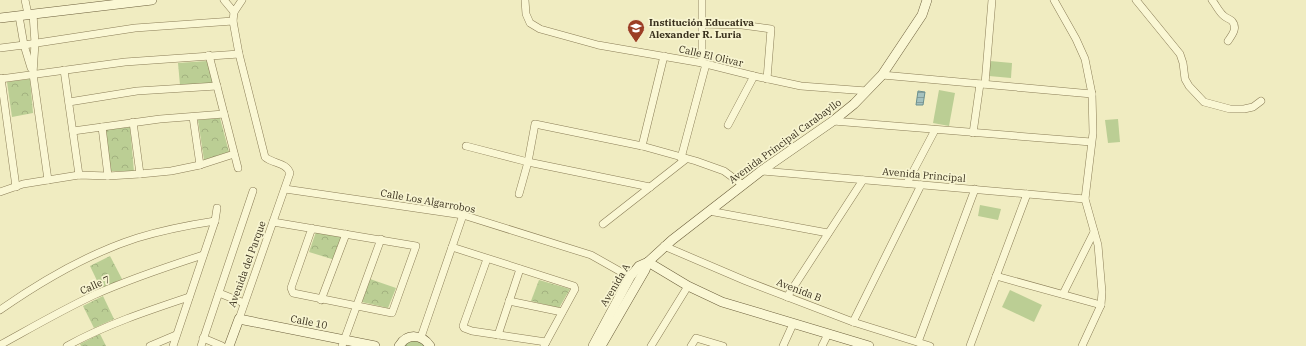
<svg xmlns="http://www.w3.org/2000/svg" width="1306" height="346" font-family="'IBM Plex Serif',serif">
	<defs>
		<pattern id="forest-crowns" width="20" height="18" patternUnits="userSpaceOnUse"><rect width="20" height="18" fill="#bbce94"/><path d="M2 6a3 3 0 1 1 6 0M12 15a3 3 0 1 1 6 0" fill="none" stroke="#a2b17f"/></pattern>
		<pattern id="water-rules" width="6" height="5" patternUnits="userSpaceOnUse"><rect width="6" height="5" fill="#a4c2bf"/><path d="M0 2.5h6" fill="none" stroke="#879e9b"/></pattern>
	</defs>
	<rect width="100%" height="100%" fill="#f0ecc1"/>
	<g fill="url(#forest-crowns)">
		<polygon points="207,61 214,83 180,85 178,63"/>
		<polygon points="30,79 33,113 12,117 7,82"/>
		<polygon points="220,118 229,152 204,160 198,120"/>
		<polygon points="130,127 134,172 111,171 105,130"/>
		<polygon points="316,232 344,235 335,260 309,252"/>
		<polygon points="110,256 122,279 101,289 90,266"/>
		<polygon points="370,279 396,288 388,308 362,302"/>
		<polygon points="539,280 570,289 559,308 531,301"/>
		<polygon points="103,296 114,319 94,328 83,306"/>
		<polygon points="100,334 106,346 81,346 80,344"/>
		<polygon points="419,340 426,346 402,346 409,341"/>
	</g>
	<g fill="#bbce94">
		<polygon points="990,61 1012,63 1011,78 989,76"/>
		<polygon points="939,90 955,93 949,126 933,123"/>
		<polygon points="1118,119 1120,142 1108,143 1105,120"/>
		<polygon points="980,205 1001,209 998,220 978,216"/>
		<polygon points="1010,290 1042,305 1034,322 1002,307"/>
	</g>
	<polygon fill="url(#water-rules)" stroke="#6a908f" points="918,91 925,92 923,105 916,105"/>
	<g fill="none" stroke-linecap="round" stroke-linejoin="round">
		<defs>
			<g id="street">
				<polyline points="25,0 28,14"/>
				<polyline points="224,0 234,12 242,0"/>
				<polyline points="525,0 526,14 530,23 540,29 598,45 702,63 754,76 801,86 867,91"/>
				<polyline points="1054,0 1076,39 1085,59 1092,94 1093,133 1085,199 1098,245 1102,292 1101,305 1082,346"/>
				<polyline points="1136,0 1180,54 1183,63 1185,79 1189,86 1204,102 1230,109 1244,109 1253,107 1261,101"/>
				<path d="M1212 0C1216 5 1219 12 1224 16 1226 18 1230 19 1232 21 1238 28 1232 35 1228 41"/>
				<path d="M234 12 233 21 239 54 265 157C273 164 286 162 290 173L239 319"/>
				<polyline points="33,14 35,43 33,74 48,180"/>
				<polyline points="19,16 24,45 135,28 233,21"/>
				<polyline points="702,24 742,25 771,29 767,79"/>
				<polyline points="0,48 24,45 31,68"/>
				<polyline points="209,55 238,168"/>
				<polyline points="702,63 702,0"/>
				<polyline points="64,70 79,175"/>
				<polyline points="882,75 1092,94"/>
				<polyline points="1,78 16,187"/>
				<polyline points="0,79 125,62 239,54"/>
				<polyline points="985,84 992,0"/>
				<polyline points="69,102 137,91 217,86"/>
				<polyline points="193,117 200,165"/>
				<polyline points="833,121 1091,142"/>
				<polyline points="133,122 140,174"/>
				<polyline points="728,125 754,76"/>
				<polyline points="102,127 108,176"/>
				<polyline points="73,131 160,119 224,114"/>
				<polyline points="973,133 980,84"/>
				<polyline points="466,146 528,162 650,187"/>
				<polyline points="642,146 664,56"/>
				<polyline points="681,158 706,64"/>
				<polyline points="761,171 1085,199"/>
				<polyline points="907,183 935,130"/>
				<polyline points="285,189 463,215 591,255 630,277"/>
				<polyline points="0,192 23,184 79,175 108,176 140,174 171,171 200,165 234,154"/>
				<polyline points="519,194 528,162 535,124 642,146 696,161 724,171 743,185"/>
				<polyline points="709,211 828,233"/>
				<polyline points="273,222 416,246 392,313 293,293 291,288 312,228"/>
				<polyline points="603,224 686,159"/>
				<polyline points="664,246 746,281 853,322 930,346"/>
				<polyline points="452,247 574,286 575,289 544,346"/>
				<polyline points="487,259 463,326 464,328 472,331 546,342"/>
				<polyline points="996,276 1101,305"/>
				<polyline points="219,293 244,303"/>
				<polyline points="1063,294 1094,232"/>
				<polyline points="787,297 863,180"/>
				<polyline points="321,300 346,234"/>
				<polyline points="509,301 562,312"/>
				<path d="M0 310C43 280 87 254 137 238 163 230 189 225 215 221"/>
				<polyline points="853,322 921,185"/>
				<polyline points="498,335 520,269"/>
				<polyline points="421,337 463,215"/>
				<polyline points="203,338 222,346"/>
				<polyline points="918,342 975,189"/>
				<path d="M0 345C31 328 62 310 94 295 130 279 166 267 203 255"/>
				<path d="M67 346C105 325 147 311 189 297"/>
				<polyline points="150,346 176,335"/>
				<polyline points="173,346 215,221 217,208"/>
				<polyline points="201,346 253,191"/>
				<polyline points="342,346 381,239"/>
				<polyline points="651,346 688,286"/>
				<polyline points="691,346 696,338 723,346"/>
				<polyline points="783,346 793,324"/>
				<polyline points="822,346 828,334"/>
				<polyline points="970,346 1027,194"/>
			</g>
			<g id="secondary">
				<polyline points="0,18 152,0"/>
				<polyline points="648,262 688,286 722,302 869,346"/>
				<polyline points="229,346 239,319 375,346"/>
				<path d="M399 346C407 333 422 334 430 346"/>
				<polyline points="593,346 630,277 639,266 648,262 672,240 761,171 833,121 854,104 882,75 922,15 927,0"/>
				<polyline points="601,346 645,270 648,262"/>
			</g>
		</defs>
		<use href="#street" stroke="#8a7d57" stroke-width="8"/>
		<use href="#secondary" stroke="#6b5e3b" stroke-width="10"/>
		<use href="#street" stroke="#faf7d4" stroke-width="7"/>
		<use href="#secondary" stroke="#faf7d4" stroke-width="9"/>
	</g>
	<defs>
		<symbol id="school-pin" viewBox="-11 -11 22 30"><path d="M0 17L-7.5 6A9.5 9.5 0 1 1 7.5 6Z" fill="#9b3e25" stroke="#f7f4d0"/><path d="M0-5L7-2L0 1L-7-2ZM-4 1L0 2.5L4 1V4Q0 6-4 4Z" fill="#fff"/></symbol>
	</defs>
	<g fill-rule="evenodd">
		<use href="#school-pin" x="626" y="18" width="20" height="27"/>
	</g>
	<g text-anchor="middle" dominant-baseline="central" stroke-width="3.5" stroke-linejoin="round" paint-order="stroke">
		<g font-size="10" font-weight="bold" fill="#39301d" stroke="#f7f4d0" text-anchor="start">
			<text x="649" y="22">Institución Educativa<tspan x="649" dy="12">Alexander R. Luria</tspan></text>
		</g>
		<g font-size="10" fill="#39301d" stroke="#f7f4d0">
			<text transform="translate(711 56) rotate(13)">Calle El Olivar</text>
			<text transform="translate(785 141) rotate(-36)">Avenida Principal Carabayllo</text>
			<text transform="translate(924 175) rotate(5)">Avenida Principal</text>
			<text transform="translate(428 201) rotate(10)">Calle Los Algarrobos</text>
			<text transform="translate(247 264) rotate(-70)">Avenida del Parque</text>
			<text transform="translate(95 285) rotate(-24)">Calle 7</text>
			<text transform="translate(615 285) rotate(-59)">Avenida A</text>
			<text transform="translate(799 290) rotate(21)">Avenida B</text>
			<text transform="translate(309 322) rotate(11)">Calle 10</text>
		</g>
	</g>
</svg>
